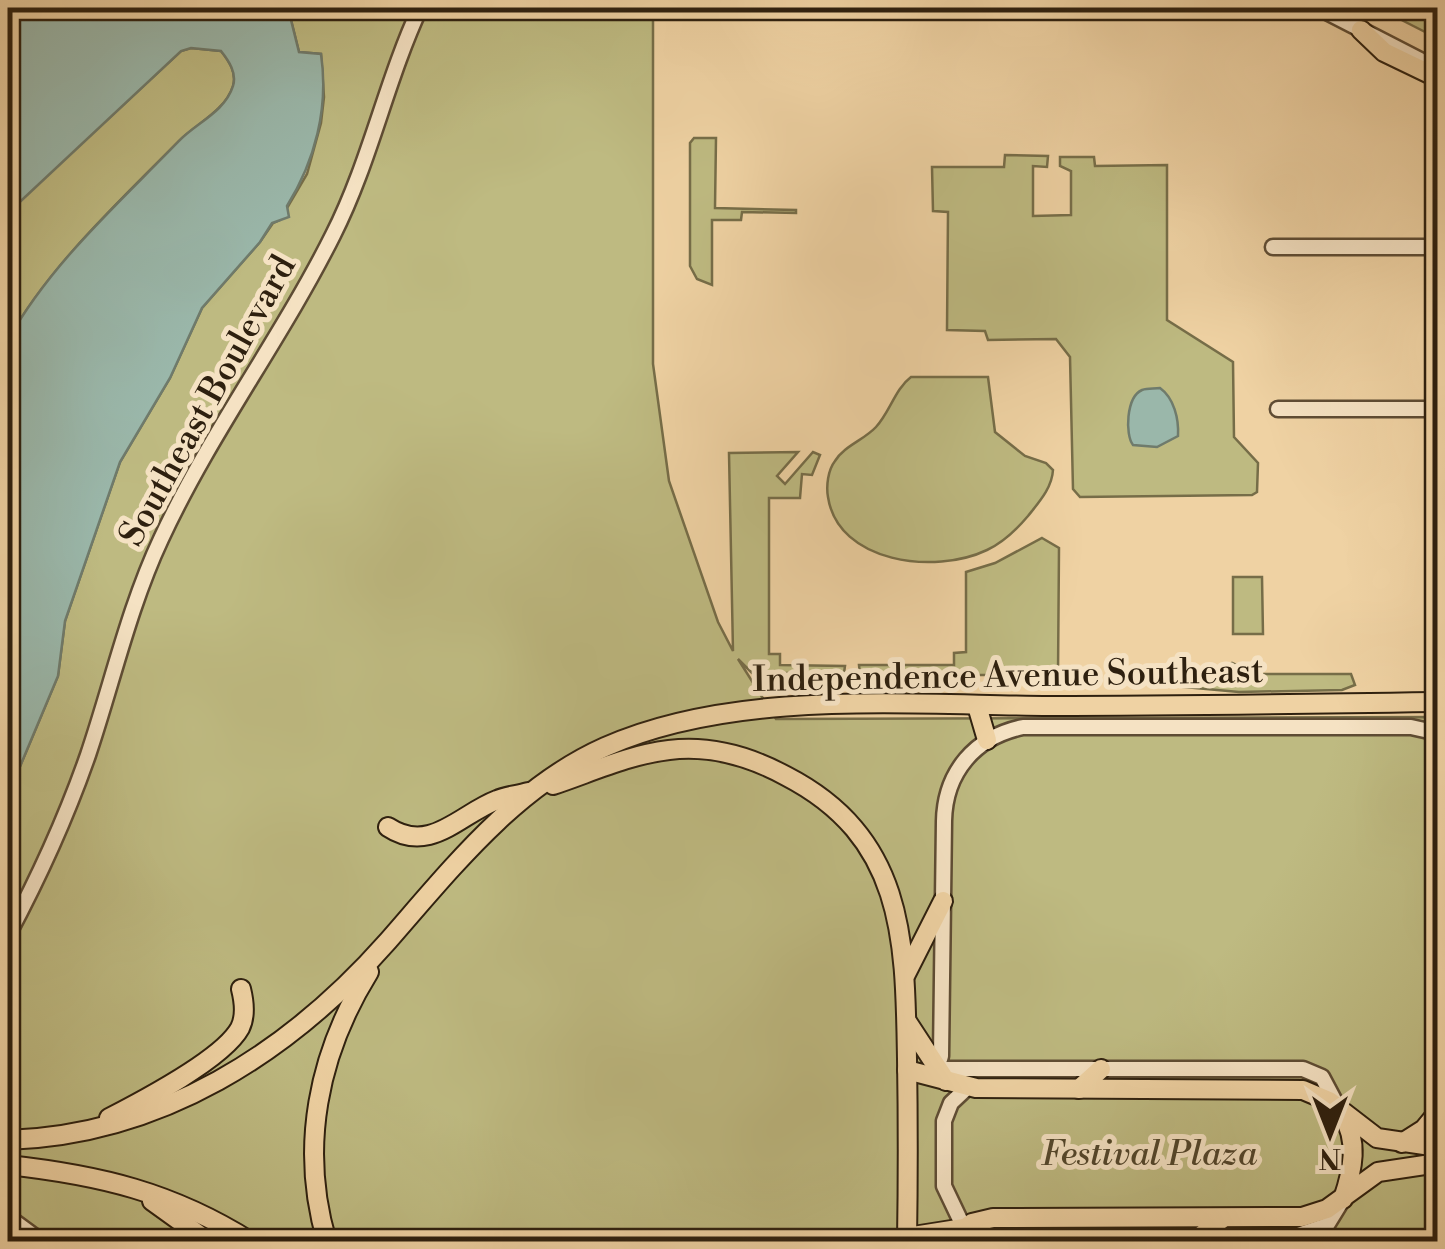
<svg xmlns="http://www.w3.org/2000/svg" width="1445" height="1249" font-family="'Libre Bodoni',serif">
	<rect width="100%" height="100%" fill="#efd2a3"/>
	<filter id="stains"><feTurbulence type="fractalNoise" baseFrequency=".002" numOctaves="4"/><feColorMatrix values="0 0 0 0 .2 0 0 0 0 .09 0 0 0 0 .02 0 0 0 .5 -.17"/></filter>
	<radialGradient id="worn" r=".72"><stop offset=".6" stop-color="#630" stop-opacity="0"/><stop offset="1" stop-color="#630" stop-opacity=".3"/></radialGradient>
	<g fill="#beba81" stroke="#766d48" stroke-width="2.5">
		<polygon points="309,8 653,8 653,364 669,481 718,622 733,651 729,453 798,452 777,476 785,484 813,452 820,455 812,475 802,474 800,498 769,498 769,654 780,654 780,665 845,666 844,673 752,673 738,659 776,719 1437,717 1437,1241 8,1242 8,795 58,676 65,621 120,462 170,378 202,308 260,242 273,223 280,220 307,174 321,123 324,97 321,54 299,52 291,20"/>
		<polygon points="1378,8 1437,8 1437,38"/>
		<path d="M191 48 221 51C229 61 237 73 233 86 225 111 196 124 179 141 119 202 50 265 8 340V171L56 167 181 51Z"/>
		<polygon points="694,138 716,138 715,208 796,210 796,213 742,212 741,220 712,220 712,285 697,279 690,266 690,143"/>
		<polygon points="1005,155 1048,156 1047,167 1033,166 1033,216 1071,215 1071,171 1060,166 1060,157 1094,157 1095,166 1167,165 1167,320 1233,362 1234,437 1258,463 1257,492 1252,495 1080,497 1073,489 1070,357 1056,339 988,340 985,331 947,330 948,212 933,211 932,167 1004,167"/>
		<path d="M911 377H988L995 432 1025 456 1046 463 1053 470C1052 488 1039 502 1028 516 1017 529 1002 543 987 550 935 575 838 563 828 497 826 486 828 470 835 461 844 446 864 440 876 427 890 412 895 389 911 377Z"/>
		<polygon points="1042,538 1059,548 1058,675 860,675 859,665 954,665 954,653 966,652 966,572 995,563"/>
		<polygon points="1233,577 1262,577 1263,634 1233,634"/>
		<polygon points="1232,663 1256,674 1351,674 1355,685 1342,690 1239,692 1141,683 1141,674 1228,675 1228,665"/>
	</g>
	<g fill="#9ab7aa" stroke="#6f7b6c" stroke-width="2.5">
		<path d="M8 8H309L291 20 299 52 321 54C329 108 315 161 287 206L289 217 272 223 260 242 202 308 170 378 120 462 65 621 58 676 8 795V340C50 264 119 203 179 141 196 123 225 112 233 86 237 73 229 61 221 51L191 48 181 51 8 213Z"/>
		<path d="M1160 388C1174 398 1179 419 1178 436L1157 447 1133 445C1125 435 1126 397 1142 390 1148 388 1154 389 1160 388Z"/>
	</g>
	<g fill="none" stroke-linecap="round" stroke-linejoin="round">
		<defs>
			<g id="minor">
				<polyline points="1319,8 1420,60"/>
				<polyline points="1273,247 1438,247"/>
				<polyline points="1278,409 1438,409"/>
				<path d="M8 935C39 877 66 818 88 755 112 684 129 607 161 539 210 433 281 339 333 235 370 162 386 81 420 8"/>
				<polyline points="968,1087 951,1103 944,1121 944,1186 964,1228 990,1239 1289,1238 1327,1225 1343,1199"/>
				<path d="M1339 1109 1322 1077 1303 1069H937L941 1056 944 821C945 772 975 737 1023 727H1411L1438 733"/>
				<polyline points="8,1217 42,1242"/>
			</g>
			<g id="major">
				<polyline points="1361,30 1384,52 1438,78"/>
				<polyline points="977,706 987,740"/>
				<path d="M553 785C592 772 628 755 669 750 710 745 751 757 786 776 906 838 905 942 907 1059 908 1119 908 1181 907 1242"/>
				<path d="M388 827C430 855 460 814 497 800 506 796 518 795 528 792"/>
				<polyline points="906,974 943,901"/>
				<polyline points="908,1023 946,1081"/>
				<polyline points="907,1070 976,1088 1303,1090 1329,1101 1377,1138 1438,1147"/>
				<polyline points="1079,1089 1101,1069"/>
				<path d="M1342 1113C1359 1142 1353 1169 1343 1199"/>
				<path d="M109 1118C142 1101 223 1059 240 1028 246 1016 244 1001 241 989"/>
				<path d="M8 1140C161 1135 289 1053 388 941 451 869 515 787 605 747 735 689 909 705 1050 706 1179 706 1308 704 1438 702"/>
				<polyline points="1402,1143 1424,1129 1438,1112"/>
				<path d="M8 1165C99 1175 172 1192 251 1242"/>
				<polyline points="152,1201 209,1242"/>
				<polyline points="907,1237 964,1228"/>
				<polyline points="1197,1239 1223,1218"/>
				<path d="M327 1242C299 1148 318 1054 369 972"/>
				<polyline points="946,1242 972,1223 993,1218 1302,1217 1327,1209 1378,1172 1438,1163"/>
			</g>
		</defs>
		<use href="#minor" stroke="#5e4c34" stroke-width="19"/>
		<use href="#major" stroke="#2e200f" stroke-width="22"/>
		<use href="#minor" stroke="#f5e2c3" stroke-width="14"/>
		<use href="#major" stroke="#efd2a3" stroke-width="18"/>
	</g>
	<g text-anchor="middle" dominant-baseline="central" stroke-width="10" stroke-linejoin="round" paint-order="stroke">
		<g font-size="35" fill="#2e200f" stroke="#f5e2c3">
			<text transform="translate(208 401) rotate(-61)">Southeast Boulevard</text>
			<text transform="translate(1008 676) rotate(-1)">Independence Avenue Southeast</text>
		</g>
		<g font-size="35" font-style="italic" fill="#52462c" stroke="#f5e2c3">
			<text x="1149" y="1154">Festival Plaza</text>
		</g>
	</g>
	<rect width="1445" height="1249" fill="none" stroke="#efd2a3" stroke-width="40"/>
	<rect x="10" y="10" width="1425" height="1229" fill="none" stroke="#2e200f" stroke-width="5"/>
	<rect x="20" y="20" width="1405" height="1209" fill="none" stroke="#2e200f" stroke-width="2.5"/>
	<g transform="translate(1330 1134) rotate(180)" stroke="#f5e2c3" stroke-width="8" paint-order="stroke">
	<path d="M0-8L18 38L0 25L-18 38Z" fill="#2e200f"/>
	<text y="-15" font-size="28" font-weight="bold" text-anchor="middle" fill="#2e200f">N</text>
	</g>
	<rect width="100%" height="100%" filter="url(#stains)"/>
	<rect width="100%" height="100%" fill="url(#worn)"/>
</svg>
